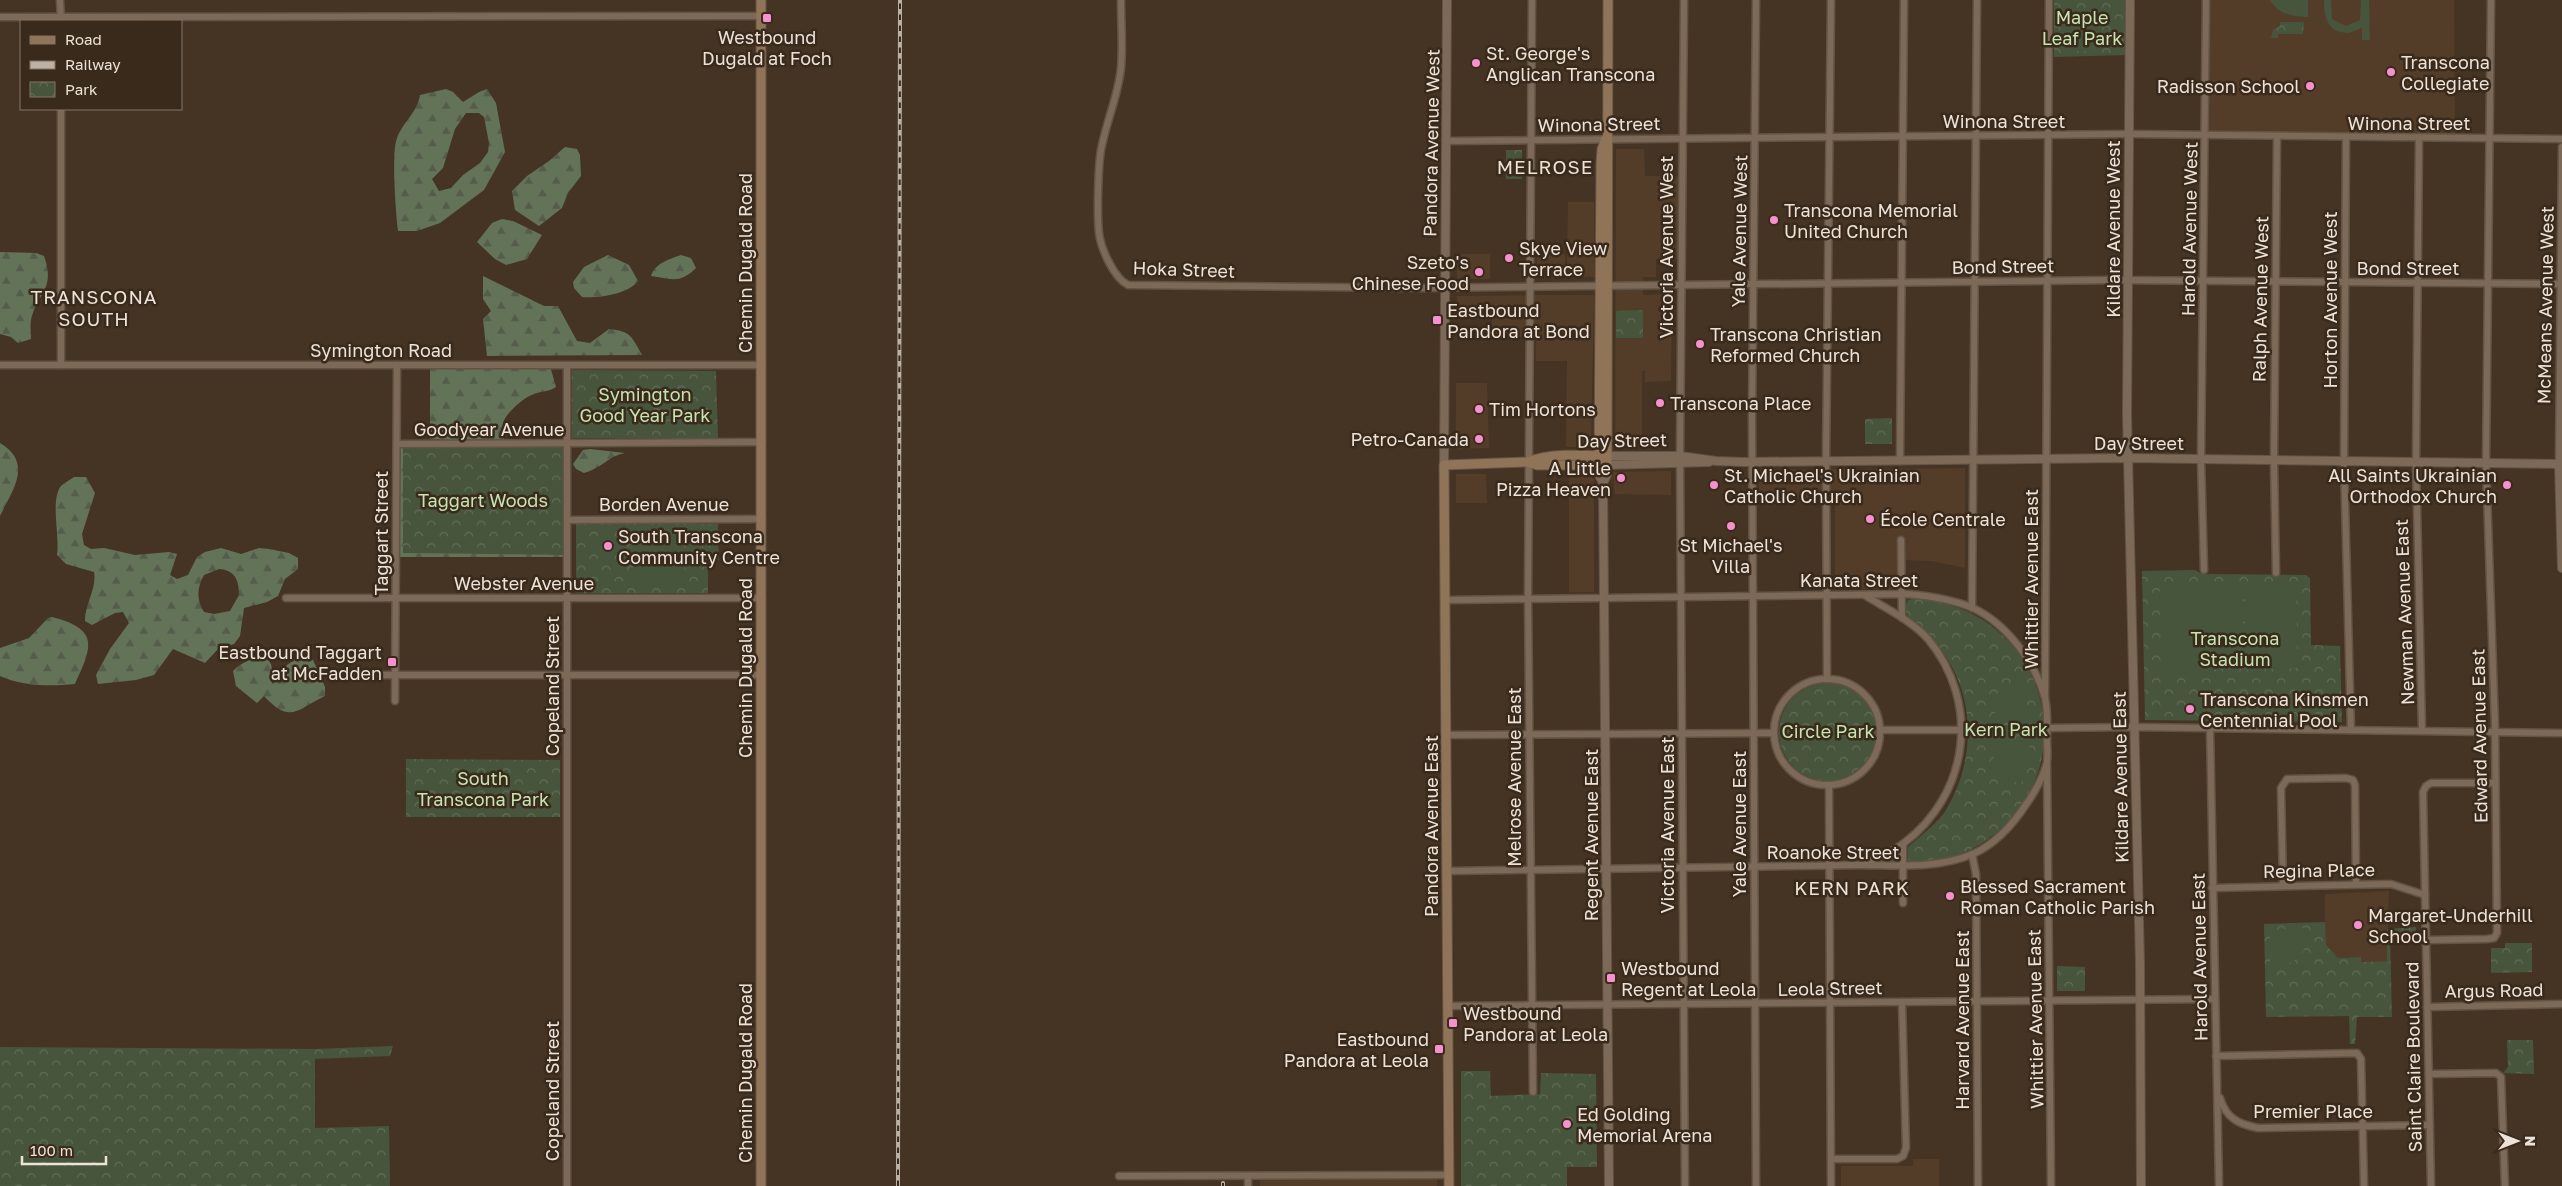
<svg xmlns="http://www.w3.org/2000/svg" width="2562" height="1186" font-family="'Golos Text',sans-serif">
	<defs>
		<pattern id="forest-firs" width="22" height="20" patternUnits="userSpaceOnUse" patternTransform="scale(1.25)"><rect width="22" height="20" fill="#637358"/><path d="M5 1l3.5 6h-7zM16 11l3.5 6h-7z" fill="#555c4c"/></pattern>
		<pattern id="park-crowns" width="20" height="18" patternUnits="userSpaceOnUse" patternTransform="scale(1.25)"><rect width="20" height="18" fill="#47553c"/><path d="M2 6a3 3 0 1 1 6 0M12 15a3 3 0 1 1 6 0" fill="none" stroke="#626d57"/></pattern>
	</defs>
	<rect width="100%" height="100%" fill="#453424"/>
	<g fill="#533d28">
		<polygon points="2206,0 2454,0 2455,138 2206,135"/>
		<polygon points="1616,149 1644,149 1645,176 1680,176 1681,259 1656,259 1656,277 1643,277 1643,295 1672,294 1671,381 1645,382 1645,371 1642,371 1642,447 1615,446"/>
		<polygon points="1568,202 1594,202 1595,277 1567,277"/>
		<rect x="1457" y="254" width="33" height="25"/>
		<polygon points="1537,254 1565,254 1565,277 1537,278"/>
		<polygon points="1537,295 1594,295 1591,447 1566,447 1567,361 1536,361 1536,337 1492,336 1492,313 1457,313 1457,296"/>
		<polygon points="1456,383 1487,383 1489,448 1456,449"/>
		<polygon points="1965,468 1965,568 1932,561 1902,560 1901,589 1835,589 1835,498 1759,499 1759,470"/>
		<polygon points="1671,471 1671,495 1615,494 1613,472"/>
		<polygon points="1569,472 1588,474 1594,479 1594,592 1569,592"/>
		<polygon points="1456,474 1486,474 1487,503 1456,503"/>
		<polygon points="2389,891 2387,961 2360,962 2360,957 2338,958 2325,945 2325,894"/>
		<polygon points="1913,1159 1939,1159 1939,1186 1841,1186 1841,1166 1913,1166"/>
		<polygon points="1437,1178 1437,1186 1260,1186 1260,1179"/>
	</g>
	<g fill="url(#forest-firs)" fill-rule="evenodd">
		<path d="M446 89 453 92 463 102 479 92 487 89 496 103 505 152 484 190 440 223 417 231H398C396 213 391 152 397 138 403 122 417 113 420 95ZM466 113H479L484 117 489 143 488 152 480 163 463 175 451 188 439 191 432 179 443 168 455 129Z"/>
		<polygon points="565,147 577,149 580,155 581,176 568,193 562,208 539,226 515,210 512,191 527,176 549,161"/>
		<polygon points="502,219 513,221 542,235 527,259 506,265 495,259 477,242 492,223"/>
		<path d="M0 252 36 253 44 256C56 290 37 292 31 320 30 326 31 333 31 339L18 343 11 337 0 334Z"/>
		<path d="M608 255 629 265 638 281C627 295 598 298 582 297L574 288 573 282 584 267Z"/>
		<path d="M681 255 691 258 696 268C680 284 671 279 651 276 655 263 670 259 681 255Z"/>
		<path d="M483 276 544 306H558L577 341 590 343 609 329C631 331 632 337 642 355L487 356 483 319 491 311 483 299Z"/>
		<path d="M430 366H550L556 387C549 392 542 391 534 394 524 397 506 413 503 423 502 429 504 437 505 443H567L568 557H396L397 444 493 442 430 439Z"/>
		<path d="M0 443C34 463 12 491 0 516Z"/>
		<path d="M590 449 625 453C608 456 601 469 584 473L576 469 573 464 583 450Z"/>
		<path d="M74 477H86L95 493 82 534 84 545 91 549 104 548 135 555 169 552 177 554 170 575 177 579 188 575 197 557 205 552 221 548 241 554 259 548 269 549 289 553 298 558V569L285 579 278 596 267 602 244 608 240 636 234 644 218 649 205 663 173 649 154 675 136 680 98 684 96 675 110 649 129 623 123 612 115 613 92 625 85 621C85 603 97 589 94 572L66 564 57 555C60 536 50 500 61 486 64 483 70 480 74 477ZM219 569C235 570 239 580 239 595L230 611 214 614 204 612C196 600 197 587 204 575Z"/>
		<path d="M52 617C99 629 93 646 75 684 50 686 24 687 0 676V648L29 638 48 618Z"/>
		<path d="M300 656 313 660 325 687V696C297 709 291 725 264 696L257 703 236 686 233 671C248 655 280 649 270 680L273 684 287 665Z"/>
	</g>
	<g fill="url(#park-crowns)">
		<polygon points="2054,0 2126,0 2125,55 2054,57"/>
		<polygon points="2280,22 2304,22 2303,34 2278,34 2278,38 2271,38 2273,30 2280,26"/>
		<rect x="1506" y="150" width="16" height="29"/>
		<polygon points="1643,310 1643,338 1616,338 1616,311"/>
		<polygon points="572,370 716,371 718,438 572,438"/>
		<polygon points="1892,418 1892,444 1865,444 1865,419"/>
		<polygon points="564,445 564,555 403,553 403,447"/>
		<polygon points="576,524 718,524 719,560 708,560 708,593 576,593"/>
		<polygon points="2195,570 2202,574 2306,575 2310,578 2311,645 2340,646 2342,722 2145,720 2142,571"/>
		<path d="M1908 600C1924 596 1944 603 1959 608 2049 643 2074 759 2004 826 1990 839 1974 850 1956 855 1943 859 1920 867 1908 860V847C1920 836 1934 826 1944 813 1974 767 1977 703 1946 657 1940 647 1932 638 1924 630 1920 626 1913 623 1909 618 1905 613 1905 606 1908 600Z"/>
		<circle cx="1828" cy="732" r="49"/>
		<polygon points="406,759 560,760 560,817 406,817"/>
		<polygon points="1896,852 1900,854 1898,861 1882,861"/>
		<polygon points="2325,922 2326,945 2338,958 2361,957 2361,962 2387,961 2387,929 2416,927 2416,933 2390,935 2392,1017 2357,1017 2355,1044 2350,1044 2349,1016 2266,1017 2264,924"/>
		<polygon points="2505,943 2532,943 2532,972 2491,973 2491,948 2505,948"/>
		<polygon points="2057,966 2085,967 2085,991 2057,991"/>
		<polygon points="2507,1040 2533,1040 2534,1074 2503,1073 2508,1067"/>
		<polygon points="393,1046 390,1056 315,1059 315,1128 389,1126 390,1186 0,1186 0,1047 315,1049"/>
		<polygon points="1461,1071 1490,1071 1491,1096 1540,1094 1541,1073 1596,1074 1597,1167 1567,1167 1567,1186 1461,1186"/>
	</g>
	<g fill="#47553c">
		<path d="M2270 0H2308V17C2293 17 2278 14 2270 0Z"/>
		<path d="M2324 0H2331L2332 19 2346 26 2360 20 2361 0H2369L2370 40H2362V28L2349 33C2328 33 2324 19 2324 0Z"/>
		<polygon points="2061,26 2091,26 2090,51 2060,51"/>
		<polygon points="633,528 683,528 685,584 633,586"/>
		<path d="M2167 584H2242C2244 664 2250 673 2164 673L2159 592Z"/>
		<polygon points="2296,585 2297,668 2246,670 2245,586"/>
		<polygon points="2016,683 2025,683 2026,717 2023,720 1995,721 1996,695 2002,689"/>
		<path d="M1997 740 2029 746 2032 751 2021 784C1994 776 1989 767 1997 740Z"/>
		<path d="M2308 928C2307 955 2297 966 2270 965V932L2272 930Z"/>
		<rect x="82" y="1185" width="102" height="1"/>
	</g>
	<g fill="none" stroke-linecap="round" stroke-linejoin="round">
		<defs>
			<g id="minor">
				<polyline points="60,0 61,21"/>
				<path d="M1121 0C1121 23 1123 46 1121 68 1118 97 1106 122 1101 150 1098 167 1097 216 1099 233 1101 249 1114 278 1128 285L1423 288 2115 280 2562 284"/>
				<polyline points="1532,0 1528,598 1533,1092"/>
				<polyline points="1684,0 1680,456 1685,1186"/>
				<polyline points="1756,0 1752,418 1756,1186"/>
				<polyline points="0,17 761,16"/>
				<polyline points="61,109 61,365"/>
				<polyline points="2346,137 2344,463 2351,730"/>
				<polyline points="2419,137 2416,463 2422,730"/>
				<polyline points="1446,141 2129,134 2562,139"/>
				<polyline points="0,365 762,365"/>
				<polyline points="397,444 762,442"/>
				<polyline points="1900,461 1904,0"/>
				<polyline points="2559,464 2562,147"/>
				<polyline points="567,520 762,519"/>
				<polyline points="1901,540 1902,618"/>
				<polyline points="2204,570 2201,459 2206,0"/>
				<polyline points="2276,573 2274,461 2277,136"/>
				<polyline points="286,598 762,598"/>
				<path d="M1446 600 1907 594C1929 596 1952 599 1973 608 2007 624 2035 662 2045 698 2048 710 2047 726 2047 739 2047 746 2048 755 2047 762 2044 775 2035 792 2027 803 2014 823 1995 844 1973 854 1936 869 1900 865 1861 865L1448 871"/>
				<polyline points="1972,608 1977,0"/>
				<polyline points="379,675 761,675"/>
				<polyline points="1827,679 1826,461 1831,0"/>
				<circle cx="1827" cy="732" r="53"/>
				<polyline points="2045,697 2049,0"/>
				<polyline points="395,701 397,365"/>
				<polyline points="2047,728 2134,727 2562,733"/>
				<polyline points="2210,728 2219,1186"/>
				<polyline points="1880,730 1962,730"/>
				<polyline points="1446,735 1774,733"/>
				<polyline points="2047,765 2051,1186"/>
				<polyline points="1829,785 1831,1186"/>
				<polyline points="1972,854 1976,874 1978,1186"/>
				<path d="M1863 864C1877 858 1892 852 1904 843 1969 794 1981 703 1928 639 1912 621 1887 609 1866 596"/>
				<polyline points="2283,886 2281,788 2287,779 2346,778 2353,780 2355,785 2356,884"/>
				<polyline points="2212,888 2391,884 2425,895"/>
				<polyline points="1903,903 1903,844"/>
				<polyline points="2426,940 2487,939 2494,938 2497,933 2495,725 2486,465 2491,0"/>
				<polyline points="1448,1006 2214,999"/>
				<polyline points="2427,1007 2562,1004"/>
				<polyline points="2216,1056 2357,1053 2361,1059 2364,1186"/>
				<polyline points="2429,1074 2496,1073 2501,1077 2505,1186"/>
				<path d="M2220 1098C2226 1118 2238 1124 2258 1128L2429 1125"/>
				<polyline points="1831,1159 1897,1159 1903,1156 1906,1148 1902,1002"/>
				<polyline points="1119,1176 1449,1175"/>
				<polyline points="1248,1176 1248,1186"/>
				<polyline points="567,1186 567,366"/>
				<polyline points="2431,1186 2423,792 2426,786 2431,783 2494,783"/>
			</g>
			<g id="tertiary">
				<polyline points="2130,0 2127,415 2140,963 2141,1186"/>
				<polyline points="1607,456 1680,456 1716,461 1743,462 2127,458 2562,464"/>
				<polyline points="1599,464 1599,475 1603,483"/>
				<polyline points="2559,464 2562,568"/>
				<polyline points="1444,465 1447,0"/>
				<polyline points="1609,1186 1603,483 1607,475 1607,465 1709,462"/>
			</g>
			<g id="secondary">
				<polyline points="1599,460 1601,163 1602,149 1606,139"/>
				<polyline points="1528,462 1537,465 1607,465 1608,0"/>
				<polyline points="761,1186 761,0"/>
				<path d="M1449 1186 1444 465 1528 462C1550 453 1583 455 1607 456"/>
			</g>
		</defs>
		<use href="#minor" stroke="#615345" stroke-width="9"/>
		<use href="#tertiary" stroke="#615345" stroke-width="10"/>
		<use href="#secondary" stroke="#615345" stroke-width="11"/>
		<use href="#minor" stroke="#7c6958" stroke-width="6"/>
		<use href="#tertiary" stroke="#7c6958" stroke-width="8"/>
		<use href="#secondary" stroke="#907458" stroke-width="9"/>
		<defs>
			<g id="rail">
				<polyline points="898,1186 900,0"/>
				<polyline points="1223,1186 1223,1183"/>
			</g>
		</defs>
		<use href="#rail" stroke="#bdb1a5" stroke-width="4"/>
		<use href="#rail" stroke="#3a2a1b" stroke-width="2" stroke-dasharray="5.5" stroke-linecap="butt"/>
	</g>
	<g fill="#f790ce" stroke="#3a2a1b" stroke-width="2">
		<rect x="762" y="13" width="10" height="10" rx="2.5"/>
		<circle cx="1476" cy="63" r="5"/>
		<circle cx="2391" cy="72" r="5"/>
		<circle cx="2310" cy="86" r="5"/>
		<circle cx="1774" cy="220" r="5"/>
		<circle cx="1509" cy="258" r="5"/>
		<circle cx="1479" cy="272" r="5"/>
		<rect x="1432" y="315" width="10" height="10" rx="2.5"/>
		<circle cx="1700" cy="344" r="5"/>
		<circle cx="1660" cy="403" r="5"/>
		<circle cx="1479" cy="409" r="5"/>
		<circle cx="1479" cy="439" r="5"/>
		<circle cx="1621" cy="478" r="5"/>
		<circle cx="1714" cy="485" r="5"/>
		<circle cx="2507" cy="485" r="5"/>
		<circle cx="1870" cy="519" r="5"/>
		<circle cx="1731" cy="526" r="5"/>
		<circle cx="608" cy="546" r="5"/>
		<rect x="387" y="657" width="10" height="10" rx="2.5"/>
		<circle cx="2190" cy="709" r="5"/>
		<circle cx="1950" cy="896" r="5"/>
		<circle cx="2358" cy="925" r="5"/>
		<rect x="1606" y="973" width="10" height="10" rx="2.5"/>
		<rect x="1448" y="1018" width="10" height="10" rx="2.5"/>
		<rect x="1434" y="1044" width="10" height="10" rx="2.5"/>
		<circle cx="1567" cy="1124" r="5"/>
	</g>
	<g text-anchor="middle" dominant-baseline="central" stroke-width="5" stroke-linejoin="round" paint-order="stroke">
		<g font-size="18" fill="#c6e4b1" stroke="#3a2a1b">
			<text x="2082" y="17">Maple<tspan x="2082" dy="21">Leaf Park</tspan></text>
			<text x="645" y="394">Symington<tspan x="645" dy="21">Good Year Park</tspan></text>
			<text x="483" y="500">Taggart Woods</text>
			<text x="2235" y="638">Transcona<tspan x="2235" dy="21">Stadium</tspan></text>
			<text x="2006" y="729">Kern Park</text>
			<text x="1828" y="731">Circle Park</text>
			<text x="483" y="778">South<tspan x="483" dy="21">Transcona Park</tspan></text>
		</g>
		<g font-size="18" fill="#ede2d8" stroke="#3a2a1b" text-anchor="start">
			<text x="767" y="37" text-anchor="middle">Westbound<tspan x="767" dy="21">Dugald at Foch</tspan></text>
			<text x="1486" y="53">St. George's<tspan x="1486" dy="21">Anglican Transcona</tspan></text>
			<text x="2401" y="62">Transcona<tspan x="2401" dy="21">Collegiate</tspan></text>
			<text x="2300" y="86" text-anchor="end">Radisson School</text>
			<text x="1784" y="210">Transcona Memorial<tspan x="1784" dy="21">United Church</tspan></text>
			<text x="1519" y="248">Skye View<tspan x="1519" dy="21">Terrace</tspan></text>
			<text x="1469" y="262" text-anchor="end">Szeto's<tspan x="1469" dy="21">Chinese Food</tspan></text>
			<text x="1447" y="310">Eastbound<tspan x="1447" dy="21">Pandora at Bond</tspan></text>
			<text x="1710" y="334">Transcona Christian<tspan x="1710" dy="21">Reformed Church</tspan></text>
			<text x="1670" y="403">Transcona Place</text>
			<text x="1489" y="409">Tim Hortons</text>
			<text x="1469" y="439" text-anchor="end">Petro-Canada</text>
			<text x="1611" y="468" text-anchor="end">A Little<tspan x="1611" dy="21">Pizza Heaven</tspan></text>
			<text x="1724" y="475">St. Michael's Ukrainian<tspan x="1724" dy="21">Catholic Church</tspan></text>
			<text x="2497" y="475" text-anchor="end">All Saints Ukrainian<tspan x="2497" dy="21">Orthodox Church</tspan></text>
			<text x="1880" y="519">École Centrale</text>
			<text x="618" y="536">South Transcona<tspan x="618" dy="21">Community Centre</tspan></text>
			<text x="1731" y="545" text-anchor="middle">St Michael's<tspan x="1731" dy="21">Villa</tspan></text>
			<text x="382" y="652" text-anchor="end">Eastbound Taggart<tspan x="382" dy="21">at McFadden</tspan></text>
			<text x="2200" y="699">Transcona Kinsmen<tspan x="2200" dy="21">Centennial Pool</tspan></text>
			<text x="1960" y="886">Blessed Sacrament<tspan x="1960" dy="21">Roman Catholic Parish</tspan></text>
			<text x="2368" y="915">Margaret-Underhill<tspan x="2368" dy="21">School</tspan></text>
			<text x="1621" y="968">Westbound<tspan x="1621" dy="21">Regent at Leola</tspan></text>
			<text x="1463" y="1013">Westbound<tspan x="1463" dy="21">Pandora at Leola</tspan></text>
			<text x="1429" y="1039" text-anchor="end">Eastbound<tspan x="1429" dy="21">Pandora at Leola</tspan></text>
			<text x="1577" y="1114">Ed Golding<tspan x="1577" dy="21">Memorial Arena</tspan></text>
		</g>
		<g font-size="18" fill="#ede2d8" stroke="#3a2a1b">
			<text x="2004" y="121">Winona Street</text>
			<text x="2409" y="123">Winona Street</text>
			<text transform="translate(1599 124) rotate(-1)">Winona Street</text>
			<text transform="translate(1431 143) rotate(-89)">Pandora Avenue West</text>
			<text transform="translate(2113 229) rotate(-90)">Kildare Avenue West</text>
			<text transform="translate(2189 229) rotate(-89)">Harold Avenue West</text>
			<text transform="translate(1739 231) rotate(-89)">Yale Avenue West</text>
			<text transform="translate(1666 247) rotate(-90)">Victoria Avenue West</text>
			<text transform="translate(745 263) rotate(-90)">Chemin Dugald Road</text>
			<text transform="translate(2003 266) rotate(-1)">Bond Street</text>
			<text x="2408" y="268">Bond Street</text>
			<text transform="translate(1184 269) rotate(2)">Hoka Street</text>
			<text transform="translate(2260 299) rotate(-89)">Ralph Avenue West</text>
			<text transform="translate(2330 300) rotate(-90)">Horton Avenue West</text>
			<text transform="translate(2545 305) rotate(-89)">McMeans Avenue West</text>
			<text x="381" y="350">Symington Road</text>
			<text x="489" y="429">Goodyear Avenue</text>
			<text transform="translate(1622 440) rotate(-1)">Day Street</text>
			<text x="2139" y="443">Day Street</text>
			<text x="664" y="504">Borden Avenue</text>
			<text transform="translate(381 533) rotate(-90)">Taggart Street</text>
			<text transform="translate(2031 579) rotate(-90)">Whittier Avenue East</text>
			<text x="1859" y="580">Kanata Street</text>
			<text x="524" y="583">Webster Avenue</text>
			<text transform="translate(2404 612) rotate(-92)">Newman Avenue East</text>
			<text transform="translate(745 668) rotate(-90)">Chemin Dugald Road</text>
			<text transform="translate(552 686) rotate(-90)">Copeland Street</text>
			<text transform="translate(2479 736) rotate(-91)">Edward Avenue East</text>
			<text transform="translate(1514 777) rotate(-90)">Melrose Avenue East</text>
			<text transform="translate(2120 777) rotate(-91)">Kildare Avenue East</text>
			<text transform="translate(1739 824) rotate(-90)">Yale Avenue East</text>
			<text transform="translate(1667 825) rotate(-90)">Victoria Avenue East</text>
			<text transform="translate(1431 826) rotate(-90)">Pandora Avenue East</text>
			<text transform="translate(1591 835) rotate(-90)">Regent Avenue East</text>
			<text x="1833" y="852">Roanoke Street</text>
			<text transform="translate(2319 870) rotate(-1)">Regina Place</text>
			<text transform="translate(2199 957) rotate(-91)">Harold Avenue East</text>
			<text transform="translate(1830 988) rotate(-1)">Leola Street</text>
			<text transform="translate(2494 990) rotate(-1)">Argus Road</text>
			<text transform="translate(2035 1019) rotate(-91)">Whittier Avenue East</text>
			<text transform="translate(1962 1020) rotate(-90)">Harvard Avenue East</text>
			<text transform="translate(2413 1057) rotate(-91)">Saint Claire Boulevard</text>
			<text transform="translate(745 1073) rotate(-90)">Chemin Dugald Road</text>
			<text transform="translate(552 1091) rotate(-90)">Copeland Street</text>
			<text x="2313" y="1111">Premier Place</text>
		</g>
		<g font-size="19" letter-spacing="1" fill="#ede2d8" stroke="#3a2a1b">
			<text x="1545" y="166">MELROSE</text>
			<text x="94" y="296">TRANSCONA<tspan x="94" dy="22">SOUTH</tspan></text>
			<text x="1852" y="887">KERN PARK</text>
		</g>
	</g>
	<rect x="20" y="20" width="162" height="90" fill="#3a2a1b" stroke="#827467"/>
	<rect x="30" y="36" width="25" height="8" fill="#907458" stroke="#827467"/>
	<text x="65" y="45" font-size="15" fill="#ede2d8">Road</text>
	<rect x="30" y="61" width="25" height="8" fill="#bdb1a5" stroke="#827467"/>
	<text x="65" y="70" font-size="15" fill="#ede2d8">Railway</text>
	<rect x="30" y="82" width="25" height="15" fill="url(#park-crowns)" stroke="#827467"/>
	<text x="65" y="95" font-size="15" fill="#ede2d8">Park</text>
	<g transform="translate(2517 1141) rotate(90)" stroke="#3a2a1b" stroke-width="4" paint-order="stroke">
	<path d="M0-4L9 19L0 12L-9 19Z" fill="#ede2d8"/>
	<text y="-8" font-size="14" font-weight="bold" text-anchor="middle" fill="#ede2d8">N</text>
	</g>
	<path d="M22 1156v8h84v-8" fill="none" stroke="#ede2d8" stroke-width="2.5"/>
	<text x="30" y="1156" font-size="15" fill="#ede2d8" stroke="#3a2a1b" stroke-width="4" paint-order="stroke">100 m</text>
</svg>
